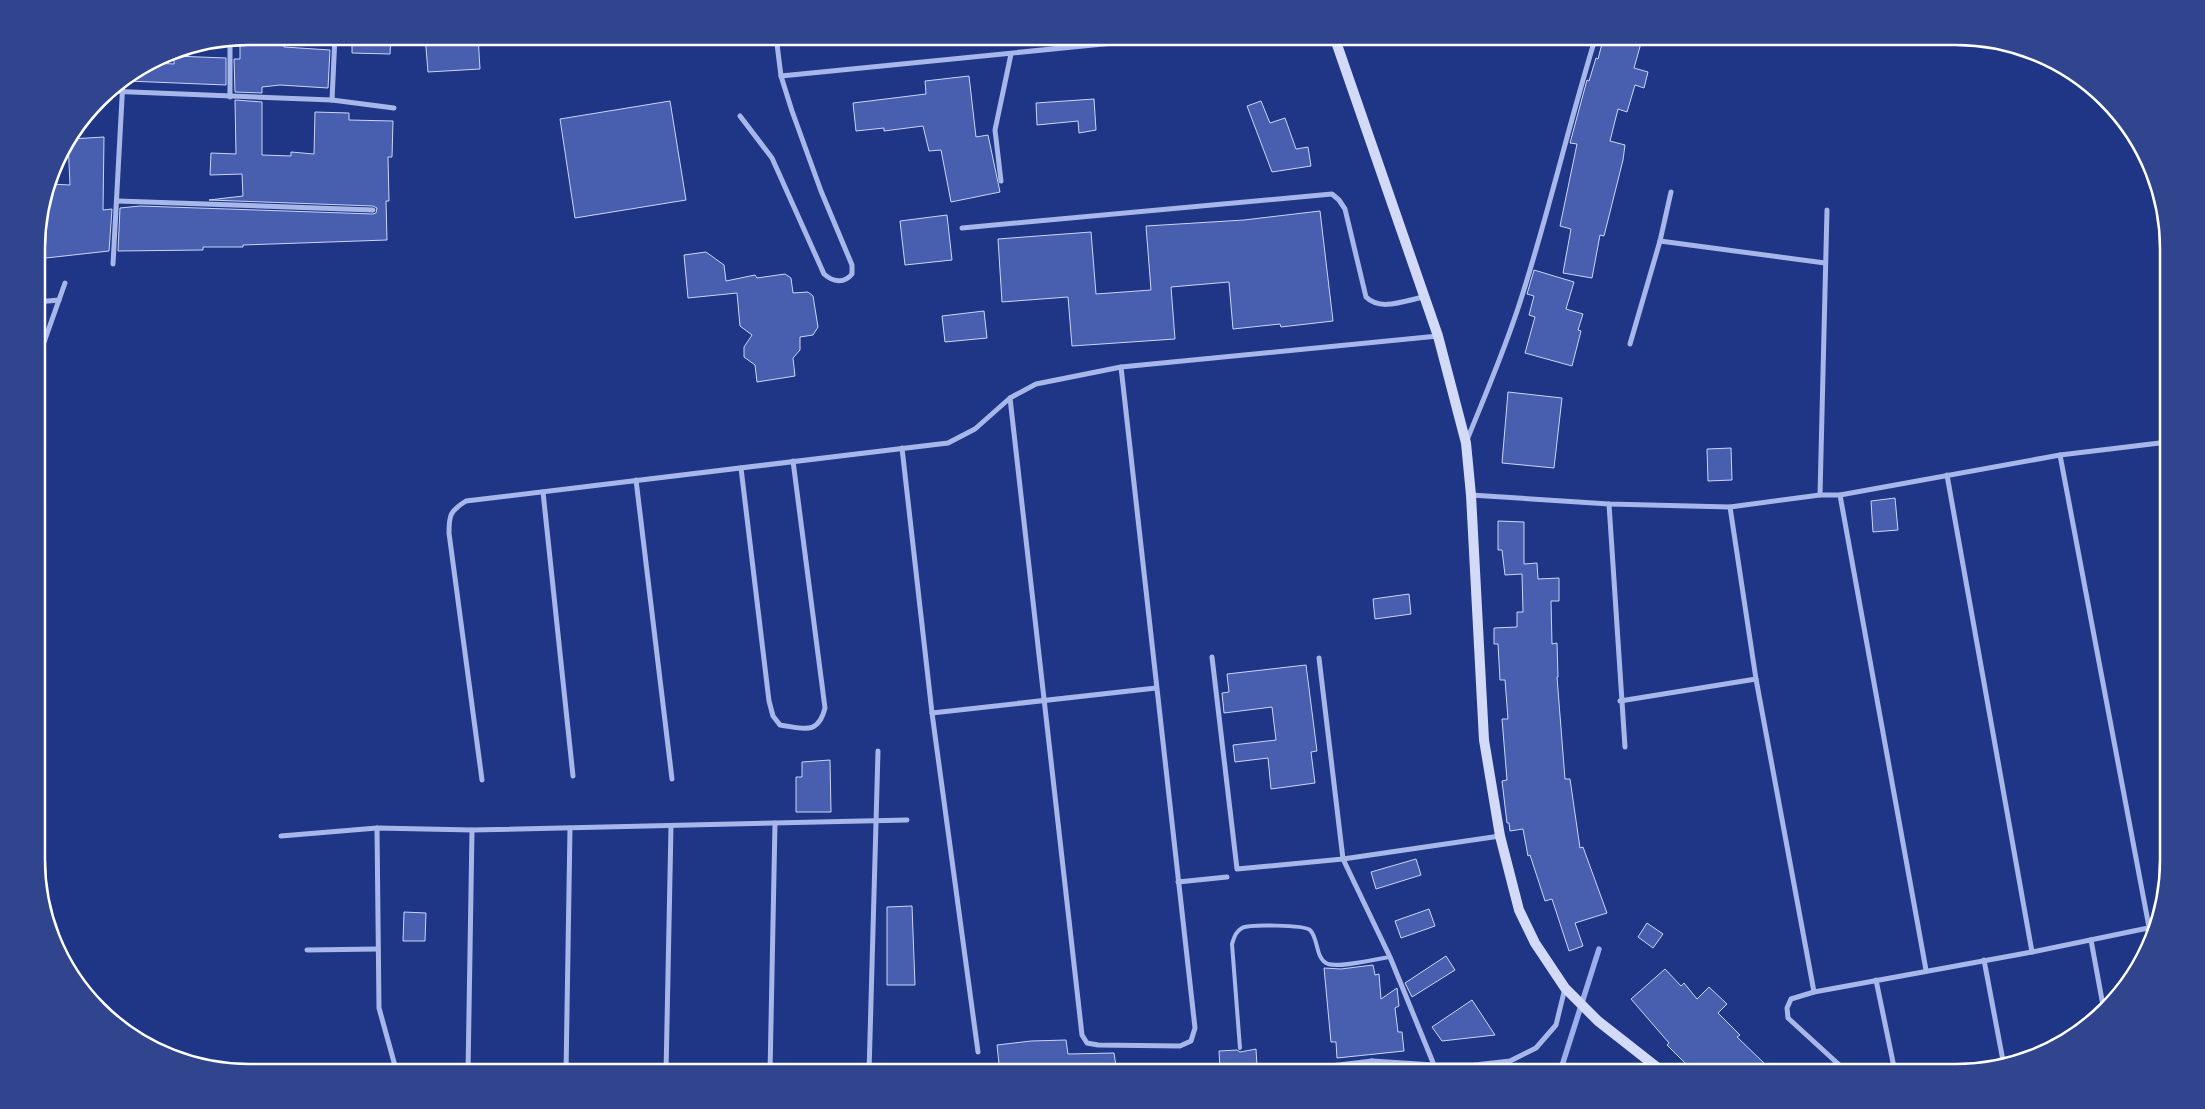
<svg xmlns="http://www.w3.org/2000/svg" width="2205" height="1109" font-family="Inter,sans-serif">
	<rect width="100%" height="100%" fill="#1f3585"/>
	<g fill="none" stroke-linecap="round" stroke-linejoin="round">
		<polyline stroke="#9aafeb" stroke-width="5.5" points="1560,1072 1599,949"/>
	</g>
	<g fill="#475fae" stroke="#cbd6f7">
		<polygon points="352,36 391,36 390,54 352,53"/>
		<polygon points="425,36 478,36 480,69 428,72"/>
		<polygon points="1604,36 1643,36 1634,68 1648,72 1644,88 1635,85 1627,112 1618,109 1610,141 1625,145 1623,160 1604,236 1600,235 1592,278 1563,273 1571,229 1560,226 1577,144 1570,143 1587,80 1589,81 1596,58 1598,59"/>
		<polygon points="240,42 284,42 284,47 330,50 328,88 280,85 262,87 262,93 235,92 234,59 240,59"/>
		<polygon points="174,56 226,58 226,85 127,81 127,78 151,63 174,64"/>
		<polygon points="969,76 976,137 988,135 1000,192 951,202 941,150 929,151 923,126 884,131 884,128 856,131 853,103 926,94 925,81"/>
		<polygon points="1094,99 1096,130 1079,133 1078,121 1037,125 1036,103"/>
		<polygon points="235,100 262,102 262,155 291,156 291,152 314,154 315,112 349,113 349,120 393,121 392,157 388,157 389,201 386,201 387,240 243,245 243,247 203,247 203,250 118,251 120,208 140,206 373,214 376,213 377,208 373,206 209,200 243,196 242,174 210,175 211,153 236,154"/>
		<polygon points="670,101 686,200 575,218 560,119"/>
		<polygon points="1261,101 1270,123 1285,118 1296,149 1308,147 1311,166 1272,172 1247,106"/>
		<polygon points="104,137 103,210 112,209 109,251 37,259 37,235 50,184 70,185 68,142 70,139"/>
		<polygon points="1320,211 1333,321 1281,327 1280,324 1233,329 1229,282 1171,287 1175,339 1072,346 1068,297 1002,302 998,239 1091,232 1096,294 1151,290 1146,226 1244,220"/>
		<polygon points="947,215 952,260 905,265 900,221"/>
		<polygon points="706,252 724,265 726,281 755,275 757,278 785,274 791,278 793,293 808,292 813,296 818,327 813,335 800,337 800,350 793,358 795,376 757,382 755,365 744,357 744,347 752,335 740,326 737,293 688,298 684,255"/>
		<polygon points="1534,270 1574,282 1566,309 1583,314 1578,330 1581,331 1572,366 1525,353 1535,317 1529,315 1534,296 1527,294"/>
		<polygon points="984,311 987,338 945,342 942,316"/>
		<polygon points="1508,392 1562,398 1554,468 1502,463"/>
		<polygon points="1731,448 1732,480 1708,481 1707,449"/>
		<polygon points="1895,498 1898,530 1873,532 1871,501"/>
		<polygon points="1498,521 1524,522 1524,564 1537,563 1538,579 1559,578 1559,601 1551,601 1552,644 1557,643 1558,677 1557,677 1565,779 1570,779 1580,848 1583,847 1607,913 1575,923 1583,946 1569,951 1552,899 1545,901 1530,855 1528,856 1523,829 1510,831 1509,823 1507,823 1502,781 1507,780 1502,719 1508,719 1505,680 1500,680 1498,644 1494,644 1494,628 1517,627 1517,612 1523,612 1522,574 1505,575 1502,550 1498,550"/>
		<polygon points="1409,594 1411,614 1375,619 1373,599"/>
		<polygon points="1306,665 1317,751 1311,752 1315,783 1271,789 1268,758 1235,762 1233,745 1276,740 1272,707 1224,713 1222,693 1229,692 1227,674"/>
		<polygon points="830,760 831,812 796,812 796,777 802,777 802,762"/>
		<polygon points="1416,859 1421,875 1376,889 1371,872"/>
		<polygon points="912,906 915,985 887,985 887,907"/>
		<polygon points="1429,909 1435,926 1401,938 1395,921"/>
		<polygon points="404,912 426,913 425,941 403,941"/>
		<polygon points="1647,923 1663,934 1653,948 1638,937"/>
		<polygon points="1446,956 1455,970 1412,997 1405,983"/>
		<polygon points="1373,965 1375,975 1379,974 1381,999 1397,988 1399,1006 1395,1008 1398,1032 1402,1032 1404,1051 1337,1058 1336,1042 1331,1042 1324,968 1341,969"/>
		<polygon points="1665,969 1681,986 1684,983 1697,999 1709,987 1727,1004 1718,1013 1740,1035 1737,1037 1765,1064 1757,1072 1694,1072 1667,1045 1669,1043 1631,999"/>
		<polygon points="1472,1000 1495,1035 1442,1041 1432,1027"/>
		<polygon points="1066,1040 1068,1054 1114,1053 1117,1073 1000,1073 997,1045 1031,1041"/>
		<polygon points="1256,1049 1257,1066 1220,1069 1219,1051 1237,1050 1240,1052"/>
	</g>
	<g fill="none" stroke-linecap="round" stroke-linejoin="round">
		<path stroke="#a7b7ea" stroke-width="4" d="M1240 1048 1232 944C1234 938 1235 932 1242 928 1249 924 1304 925 1310 930 1319 939 1315 959 1328 964 1341 968 1375 959 1390 957"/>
		<g stroke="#a7b7ea" stroke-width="5">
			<polyline points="230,40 230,97"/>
			<polyline points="781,76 1183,36"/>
			<polyline points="107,91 332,100 394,108"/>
			<polyline points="332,100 335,36"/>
			<path d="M740 116 772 158 824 274C833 282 844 284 852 274V265L821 191 792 111 781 76 776 36"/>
			<polyline points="1001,181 995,130 1011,54"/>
			<polyline points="118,201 373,210"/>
			<path d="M962 228 1332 194 1339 200 1345 209 1366 297C1381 312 1406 300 1424 297"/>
			<polyline points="1660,241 1825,263"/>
			<polyline points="113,264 123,80"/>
			<polyline points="37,302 59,300"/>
			<polyline points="1630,344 1660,241 1671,192"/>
			<polyline points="37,362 65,283"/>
			<polyline points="1010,398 1082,1035 1087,1043 1098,1045 1180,1046 1191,1041 1195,1028 1121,367"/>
			<path d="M1467 440C1486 393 1506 347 1521 299 1549 212 1569 123 1596 36"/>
			<polyline points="2164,442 2168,464"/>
			<polyline points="902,448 932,713 978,1052"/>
			<polyline points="2060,455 2149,927"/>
			<path d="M741 468 769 701 773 716 780 725C803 728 818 736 825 708L793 461"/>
			<polyline points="1947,475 2032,952"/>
			<polyline points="636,480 672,779"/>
			<polyline points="543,492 573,776"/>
			<polyline points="1471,495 1609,504 1730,507 1820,495 1840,495 2060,455 2168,442"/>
			<polyline points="1820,495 1827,210"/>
			<polyline points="1840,495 1926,970"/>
			<polyline points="1609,504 1625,747"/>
			<polyline points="1730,507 1756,679 1814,992"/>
			<polyline points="1212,657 1237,869 1343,859 1390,957 1434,1065"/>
			<polyline points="1319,658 1343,859 1500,836"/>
			<polyline points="1620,701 1756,679"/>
			<polyline points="932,713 1156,688"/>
			<path d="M482 780 449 533C449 515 450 511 466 501L948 443 975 429 1010 398 1036 384 1121 367 1438 336"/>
			<polyline points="377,828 379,1008 397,1073"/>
			<polyline points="281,836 377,828 472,830 907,820"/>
			<polyline points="1178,882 1227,877"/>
			<polyline points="2091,940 2104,1011"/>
			<polyline points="307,950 378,949"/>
			<polyline points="1984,960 2004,1066"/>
			<polyline points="1876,980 1895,1072"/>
			<polyline points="1372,1061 1374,1072"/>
			<polyline points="1475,1065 1475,1072"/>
			<polyline points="1280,1072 1372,1061 1434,1065 1475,1065 1510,1061 1536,1048 1556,1025 1565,988"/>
			<polyline points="1847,1072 1788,1018 1787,1008 1791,999 1814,992 2032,952 2153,927"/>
			<polyline points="468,1073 472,830"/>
			<polyline points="566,1073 570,828"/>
			<polyline points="666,1073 671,826"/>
			<polyline points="770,1073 775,823"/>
			<polyline points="869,1073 878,751"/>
		</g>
		<polyline stroke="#d2daf8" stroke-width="10" points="1334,36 1438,336 1466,443 1471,495 1484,740 1500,836 1519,910 1535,943 1565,988 1598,1021 1663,1072"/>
	</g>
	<path d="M0 0H2205V1109H0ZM249 45H1956A204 204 0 0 1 2160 249V860A204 204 0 0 1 1956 1064H249A204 204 0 0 1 45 860V249A204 204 0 0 1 249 45Z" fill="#31458f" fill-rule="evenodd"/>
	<path fill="none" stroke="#fff" stroke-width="2.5" d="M249 45H1956A204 204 0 0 1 2160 249V860A204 204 0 0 1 1956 1064H249A204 204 0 0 1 45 860V249A204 204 0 0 1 249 45Z"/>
</svg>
